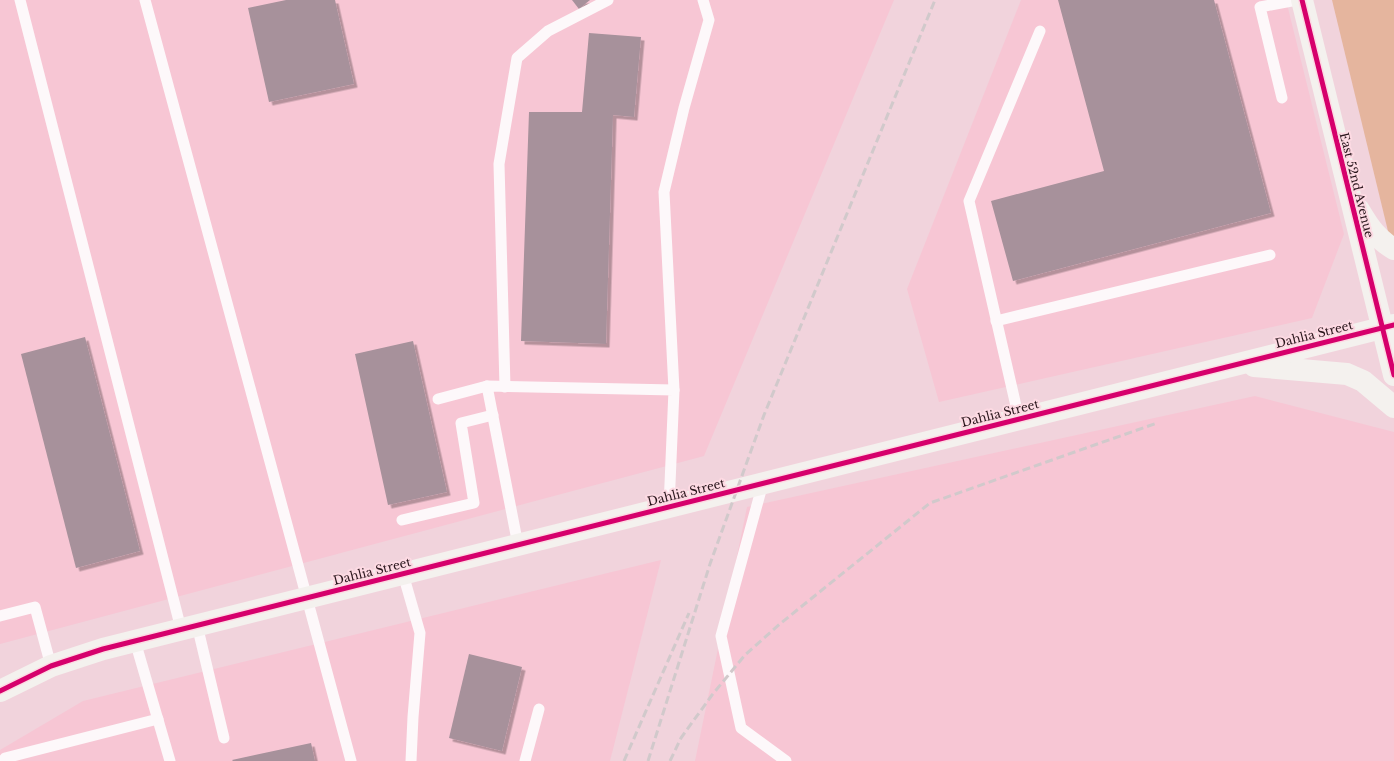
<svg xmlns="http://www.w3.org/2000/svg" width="1394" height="761" font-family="'Libre Baskerville',serif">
	<defs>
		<filter id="shadow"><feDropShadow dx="3.5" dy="3.5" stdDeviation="0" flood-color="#0004"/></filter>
	</defs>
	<rect width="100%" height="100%" fill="#f1d3dc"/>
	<g fill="#f7c6d4">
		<polygon points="0,0 894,0 704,456 0,644"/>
		<polygon points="1021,0 1286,0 1344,234 1312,318 939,402 907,289"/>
		<polygon points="1255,396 1394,432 1394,761 695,761 747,507"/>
		<polygon points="661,560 610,761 0,761 0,750 83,701"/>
	</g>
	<polygon fill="#e5b59e" points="1332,0 1394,0 1394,256"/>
	<g fill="#a7919b" filter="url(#shadow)">
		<polygon points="286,0 335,0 354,84 269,102 248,8"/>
		<polygon points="572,0 590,0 579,9"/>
		<polygon points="1058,0 1214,0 1271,213 1013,281 991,201 1104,171"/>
		<polygon points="589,33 641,37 634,117 613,115 606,344 521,341 529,112 582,112"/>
		<polygon points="85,337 140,551 76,568 21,354"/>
		<polygon points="413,341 447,492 388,505 355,354"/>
		<polygon points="469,654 522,667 502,751 449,738"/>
		<polygon points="311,743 315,761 233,761 232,760"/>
	</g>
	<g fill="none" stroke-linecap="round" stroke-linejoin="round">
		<g stroke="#fdf8fa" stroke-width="11">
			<polyline points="20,0 181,629"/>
			<polyline points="145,0 351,761"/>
			<polyline points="1282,98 1260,7 1297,0"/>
			<polyline points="996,321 1270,255"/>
			<polyline points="505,387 499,164 517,58 548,31 608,0"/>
			<polyline points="674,390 664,192 684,108 709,20 703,0"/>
			<polyline points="438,399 487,386"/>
			<polyline points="1019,419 969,201 1040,31"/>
			<polyline points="763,483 721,636 741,728 786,761"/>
			<polyline points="402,520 474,503 461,423 493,415"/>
			<polyline points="518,545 487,386 674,390 669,507"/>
			<polyline points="403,574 420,633 413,717 411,761"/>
			<polyline points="0,616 35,607 51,666"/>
			<polyline points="197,625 224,738"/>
			<polyline points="135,641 170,761"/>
			<polyline points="3,761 5,758 158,719"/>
			<polyline points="525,761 539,709"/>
		</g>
		<g stroke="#f4f1ee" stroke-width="22">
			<polyline points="1302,0 1394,375"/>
			<path d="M1359 210C1369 227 1377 239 1394 249"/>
			<polyline points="1254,366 1347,374 1363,381 1394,407"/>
			<polyline points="0,691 51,666 103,649 1394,325"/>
		</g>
		<g stroke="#d1c9cb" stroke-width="3" stroke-dasharray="8 4" stroke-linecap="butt">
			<polyline points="624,761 689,613"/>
			<polyline points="648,761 710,564 764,415 935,0"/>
			<polyline points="670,761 681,738 712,695 745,655 781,623 930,503 1157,423"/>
		</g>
		<defs>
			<g id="cycleway">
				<polyline points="1302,0 1394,375"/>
				<polyline points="0,691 51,666 103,649 1394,325"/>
			</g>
		</defs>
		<use href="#cycleway" stroke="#fddae3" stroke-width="8"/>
		<use href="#cycleway" stroke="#d6006c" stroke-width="5"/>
	</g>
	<g text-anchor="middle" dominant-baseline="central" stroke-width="4" stroke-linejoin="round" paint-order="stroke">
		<g font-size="12" fill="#29151b" stroke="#fddae3">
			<text transform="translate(1357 185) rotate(76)">East 52nd Avenue</text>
			<text transform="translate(1314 334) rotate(-14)">Dahlia Street</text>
			<text transform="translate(1000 413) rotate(-14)">Dahlia Street</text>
			<text transform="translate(686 492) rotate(-14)">Dahlia Street</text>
			<text transform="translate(372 571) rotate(-14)">Dahlia Street</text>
		</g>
	</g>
</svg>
